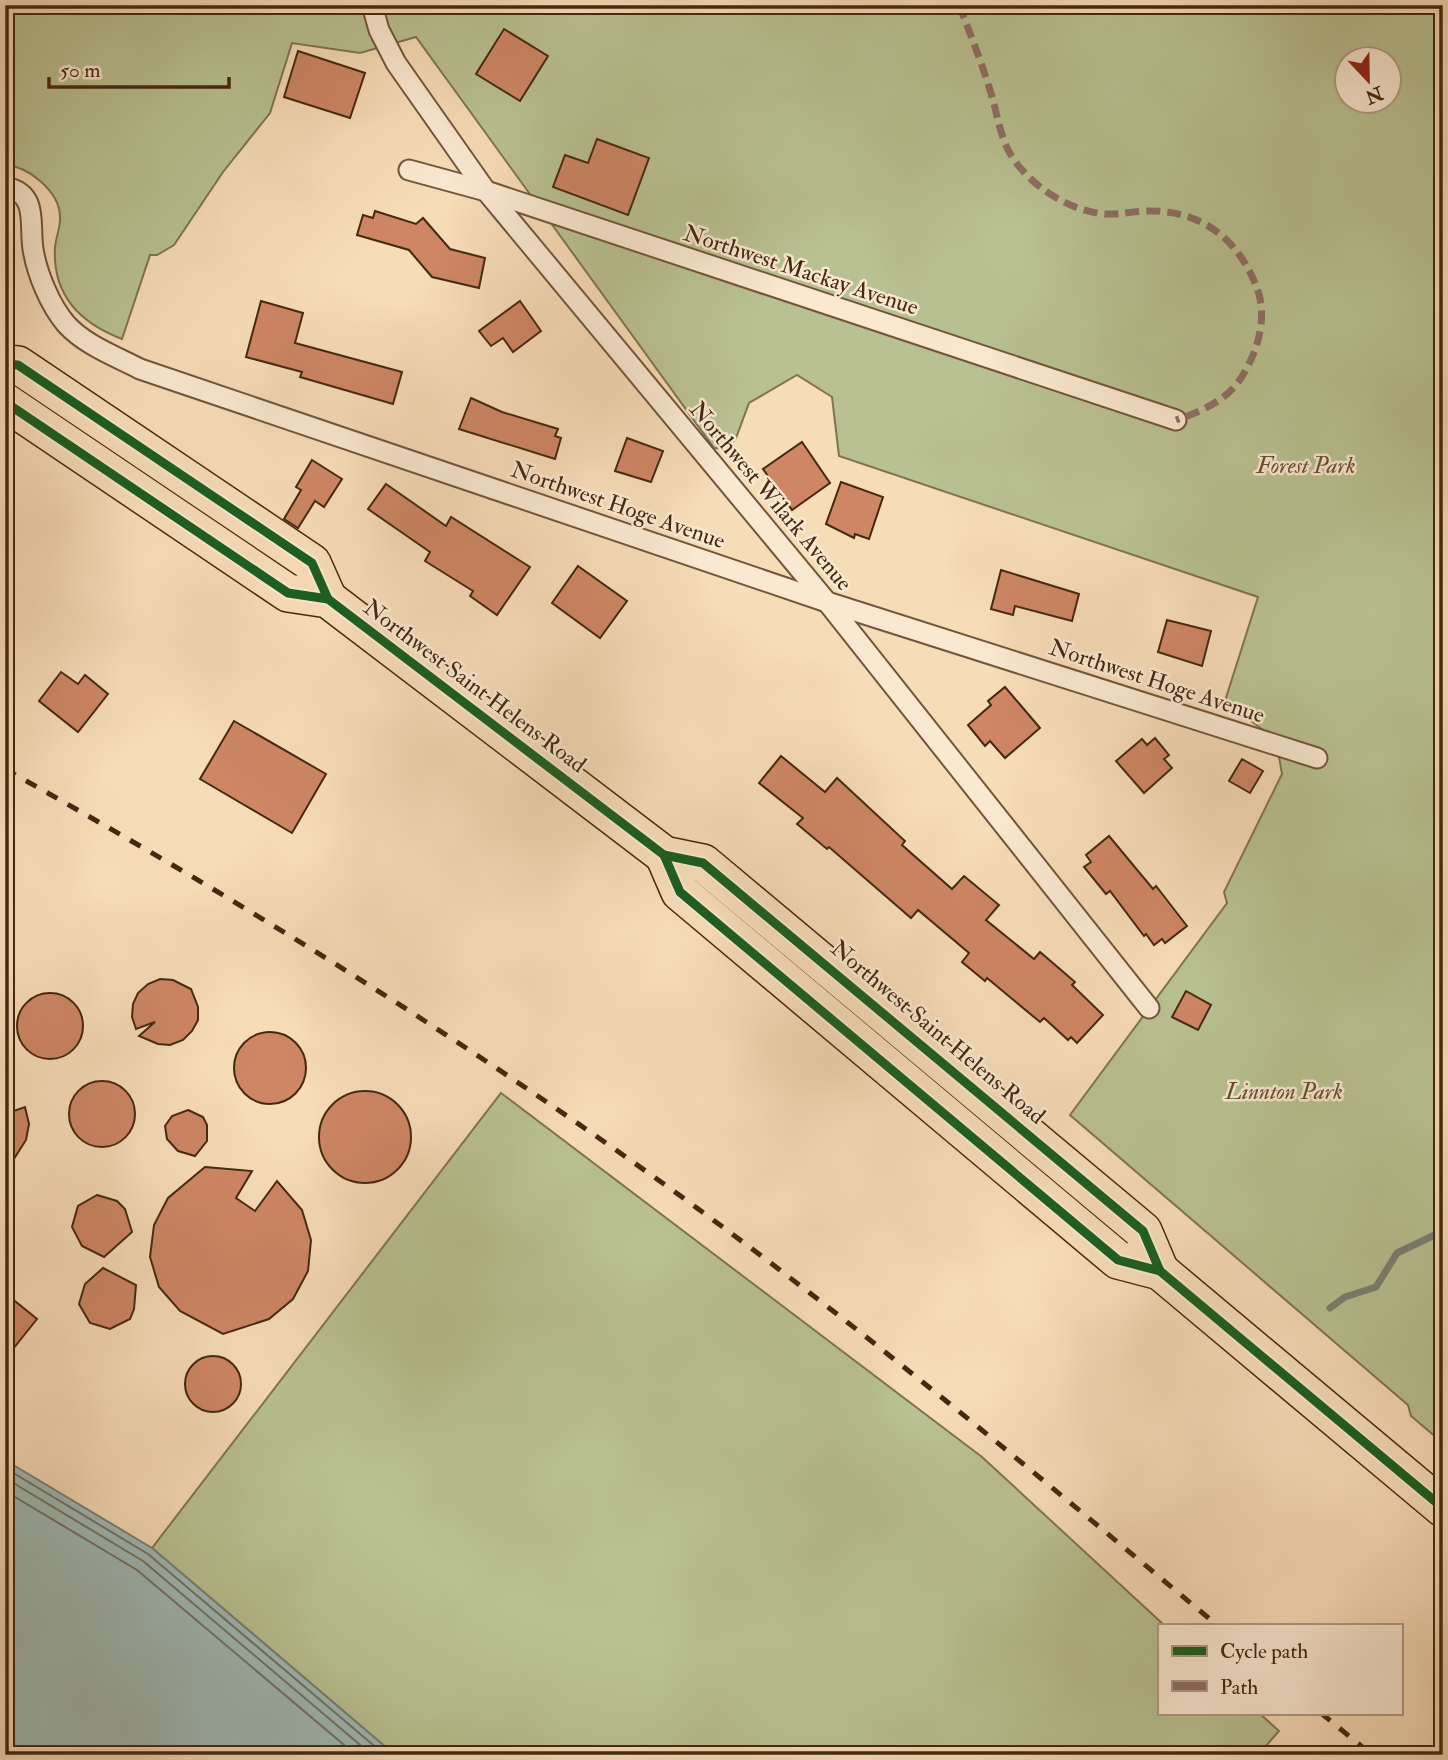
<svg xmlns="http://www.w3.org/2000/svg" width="1448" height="1760" font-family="'IM FELL Double Pica',serif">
	<rect width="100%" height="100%" fill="#f7dcb8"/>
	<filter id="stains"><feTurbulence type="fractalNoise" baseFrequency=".00286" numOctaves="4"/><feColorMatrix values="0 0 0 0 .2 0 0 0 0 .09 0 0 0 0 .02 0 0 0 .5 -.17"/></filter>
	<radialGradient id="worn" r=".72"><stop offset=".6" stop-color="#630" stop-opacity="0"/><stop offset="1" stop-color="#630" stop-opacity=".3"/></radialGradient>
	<g fill="#b9c192" stroke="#7f7451" stroke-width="2" fill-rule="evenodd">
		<path d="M5 5H1443V1443L1411 1416 1408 1405 1070 1115 1227 903 1224 892 1282 774 1276 740 1225 701 1258 597 839 456 832 397 797 375 749 403 736 438 727 449 714 448 416 37 360 53 292 43 270 113 223 172 174 245 157 255H150L122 339C80 323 52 295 55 247 56 237 61 226 60 216 59 191 28 166 5 165ZM1346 60H1388V102H1346Z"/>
		<polygon points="501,1093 982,1457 1164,1625 1159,1625 1159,1713 1259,1713 1279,1731 1258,1755 395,1755 152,1548"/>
	</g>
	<polygon fill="#9fbab7" stroke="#7b8074" stroke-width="2" points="5,1460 152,1548 395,1755 5,1755"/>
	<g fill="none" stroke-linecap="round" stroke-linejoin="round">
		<g stroke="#727164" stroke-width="2">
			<polyline points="5,1468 148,1554 385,1755"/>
			<polyline points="5,1478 143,1561 372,1755"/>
			<polyline points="5,1491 137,1570 356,1755"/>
		</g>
		<polyline stroke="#7b8074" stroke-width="7" points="1330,1308 1345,1297 1376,1287 1397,1253 1443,1231"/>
	</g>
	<g fill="#ce8665" stroke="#452810" stroke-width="2">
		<polygon points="504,29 548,56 520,101 476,74"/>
		<polygon points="298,51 365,73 350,118 284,97"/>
		<polygon points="597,139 649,158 628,215 553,187 565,155 588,163"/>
		<polygon points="375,211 416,224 423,218 450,249 485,258 479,288 432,277 409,250 357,235 363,215 373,218"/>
		<polygon points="261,301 303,313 295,343 402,372 393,404 300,377 302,372 246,357"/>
		<polygon points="520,301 541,331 513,352 503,338 491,346 479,331"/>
		<polygon points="471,398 502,412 558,429 555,436 561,438 555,459 459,429"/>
		<polygon points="627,438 663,451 651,482 615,471"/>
		<polygon points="802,442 830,483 792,510 763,469"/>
		<polygon points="312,460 342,479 324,507 315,501 298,528 284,519 301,490 296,487"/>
		<polygon points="841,482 883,497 869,539 855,534 854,538 826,524"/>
		<polygon points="386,484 446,526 451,517 530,567 497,615 470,596 473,591 425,561 430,552 368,509"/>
		<polygon points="578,566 627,601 600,638 552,603"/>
		<polygon points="1001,570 1079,594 1072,621 1015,606 1013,615 991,609"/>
		<polygon points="1167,620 1211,631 1202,666 1158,652"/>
		<polygon points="61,672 78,684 85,675 108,694 78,732 39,701"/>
		<polygon points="1005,687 1040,728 1005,758 990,741 985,746 968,725 991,705 988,701"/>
		<polygon points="234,721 326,774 292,833 200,779"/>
		<polygon points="1155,738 1169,755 1164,759 1172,768 1144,793 1116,761 1142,739 1147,745"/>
		<polygon points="781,756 825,792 837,778 905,841 902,845 952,889 964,876 999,905 986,920 1034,959 1040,952 1075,982 1072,985 1103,1015 1077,1043 1071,1037 1068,1040 1044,1018 1040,1022 987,978 985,981 962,962 969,953 918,910 911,918 829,847 827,849 797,824 803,818 759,783"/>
		<polygon points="1242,759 1263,771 1250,793 1229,781"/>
		<polygon points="1109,836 1153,889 1156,886 1187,926 1165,943 1162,939 1154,945 1146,934 1144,936 1110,891 1106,894 1084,867 1091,862 1086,855"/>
		<polygon points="160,979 173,980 191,989 198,1007 198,1020 192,1031 183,1040 170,1045 158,1044 139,1036 155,1022 136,1029 132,1017 133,1004 138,993 148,984"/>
		<polygon points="1186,991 1211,1005 1198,1030 1172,1017"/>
		<circle cx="50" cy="1026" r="33"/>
		<circle cx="270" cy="1068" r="36"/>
		<circle cx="102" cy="1114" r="33"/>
		<circle cx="365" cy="1137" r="46"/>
		<polygon points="25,1107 29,1124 26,1140 5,1173 5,1114"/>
		<polygon points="188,1110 203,1117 207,1125 207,1141 195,1156 178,1151 167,1139 165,1126 172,1116"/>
		<polygon points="205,1167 252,1171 236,1198 255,1211 277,1181 302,1210 311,1240 308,1271 293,1299 269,1319 223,1334 180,1311 159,1287 150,1257 154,1225 168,1198"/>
		<polygon points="97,1195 117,1201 125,1209 132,1232 104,1257 82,1246 72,1227 78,1206"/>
		<polygon points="103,1268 136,1285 134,1309 130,1319 110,1329 90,1323 79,1304 85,1284"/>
		<polygon points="5,1293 37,1319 5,1359"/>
		<circle cx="213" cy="1384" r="28"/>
	</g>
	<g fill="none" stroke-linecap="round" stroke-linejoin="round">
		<defs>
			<g id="street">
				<polyline points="372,5 379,30 396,63 486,191 827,602 1149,1008"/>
				<polyline points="409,170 486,191 1176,420"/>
				<path d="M5 187C39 193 29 224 33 249 37 274 50 305 66 324 85 345 115 356 140 369L827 602 1317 758"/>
			</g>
			<g id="highway">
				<polyline points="5,364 18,365 312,563 328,599"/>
				<polyline points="5,402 288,593 328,599 664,855 703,863 1143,1231 1160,1271"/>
				<polyline points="664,855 680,892 1118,1260 1160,1271 1443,1508"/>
			</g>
		</defs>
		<use href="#street" stroke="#72553a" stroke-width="23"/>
		<use href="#highway" stroke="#452810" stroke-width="40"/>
		<use href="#street" stroke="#fae8d1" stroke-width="19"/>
		<use href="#highway" stroke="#f7dcb8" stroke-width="37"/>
		<g stroke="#452810" stroke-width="5" stroke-dasharray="12 12" stroke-linecap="butt">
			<path d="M5 769C240 900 468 1042 686 1200 870 1334 1043 1480 1217 1625"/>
			<polyline points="1321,1713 1372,1755"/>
		</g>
		<path stroke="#8d6e63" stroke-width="7" stroke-dasharray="14 7" stroke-linecap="butt" d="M959 5C970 33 981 61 990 90 1000 121 999 146 1024 172 1042 192 1069 208 1097 213 1113 216 1128 212 1144 211 1197 209 1235 235 1255 283 1269 314 1259 350 1241 378 1226 401 1202 411 1176 420"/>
		<defs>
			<g id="cycleway">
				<polyline points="5,364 18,365 312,563 328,599"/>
				<polyline points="5,402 288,593 328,599 664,855 703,863 1143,1231 1160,1271"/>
				<polyline points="664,855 680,892 1118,1260 1160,1271 1443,1508"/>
			</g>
		</defs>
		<use href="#cycleway" stroke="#fae8d1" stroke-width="13"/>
		<use href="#cycleway" stroke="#1b5e20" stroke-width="9"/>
	</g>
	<g text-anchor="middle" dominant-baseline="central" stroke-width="5" stroke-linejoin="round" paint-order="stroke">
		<g font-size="23" fill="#452810" stroke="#fae8d1">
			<text transform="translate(801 270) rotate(18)">Northwest Mackay Avenue</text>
			<text transform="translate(771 496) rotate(50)">Northwest Wilark Avenue</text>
			<text transform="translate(618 505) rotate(19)">Northwest Hoge Avenue</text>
			<text transform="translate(1157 681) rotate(18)">Northwest Hoge Avenue</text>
			<text transform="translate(475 686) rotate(37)">Northwest Saint Helens Road</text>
			<text transform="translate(938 1032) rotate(40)">Northwest Saint Helens Road</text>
		</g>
		<g font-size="23" font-style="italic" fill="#624e30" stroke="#fae8d1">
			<text x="1306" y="465">Forest Park</text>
			<text x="1284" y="1091">Linnton Park</text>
		</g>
	</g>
	<rect width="1448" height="1760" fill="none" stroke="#f7dcb8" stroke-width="28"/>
	<rect x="7" y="7" width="1434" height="1746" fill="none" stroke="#452810" stroke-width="3.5"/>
	<rect x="14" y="14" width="1420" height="1732" fill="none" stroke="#452810" stroke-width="2"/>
	<rect x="1158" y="1624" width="245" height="91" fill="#fae8d1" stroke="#b29b84" stroke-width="2"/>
	<rect x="1172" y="1646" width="35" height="10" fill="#1b5e20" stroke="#b29b84" stroke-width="2"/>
	<text x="1220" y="1658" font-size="21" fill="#452810">Cycle path</text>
	<rect x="1172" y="1681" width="35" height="10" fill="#8d6e63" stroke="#b29b84" stroke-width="2"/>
	<text x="1220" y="1694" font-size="21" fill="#452810">Path</text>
	<g transform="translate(1368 80) rotate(158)"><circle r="33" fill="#fae8d1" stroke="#b29b84" stroke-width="2"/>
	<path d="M0-5L12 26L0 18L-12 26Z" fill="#8f2418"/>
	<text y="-10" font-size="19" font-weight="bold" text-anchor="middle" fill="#452810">N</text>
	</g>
	<path d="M49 77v10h180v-10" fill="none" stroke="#452810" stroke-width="3.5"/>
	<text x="60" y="77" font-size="21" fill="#452810" stroke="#fae8d1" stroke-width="5" paint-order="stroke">50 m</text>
	<rect width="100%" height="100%" filter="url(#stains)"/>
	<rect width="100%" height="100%" fill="url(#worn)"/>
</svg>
